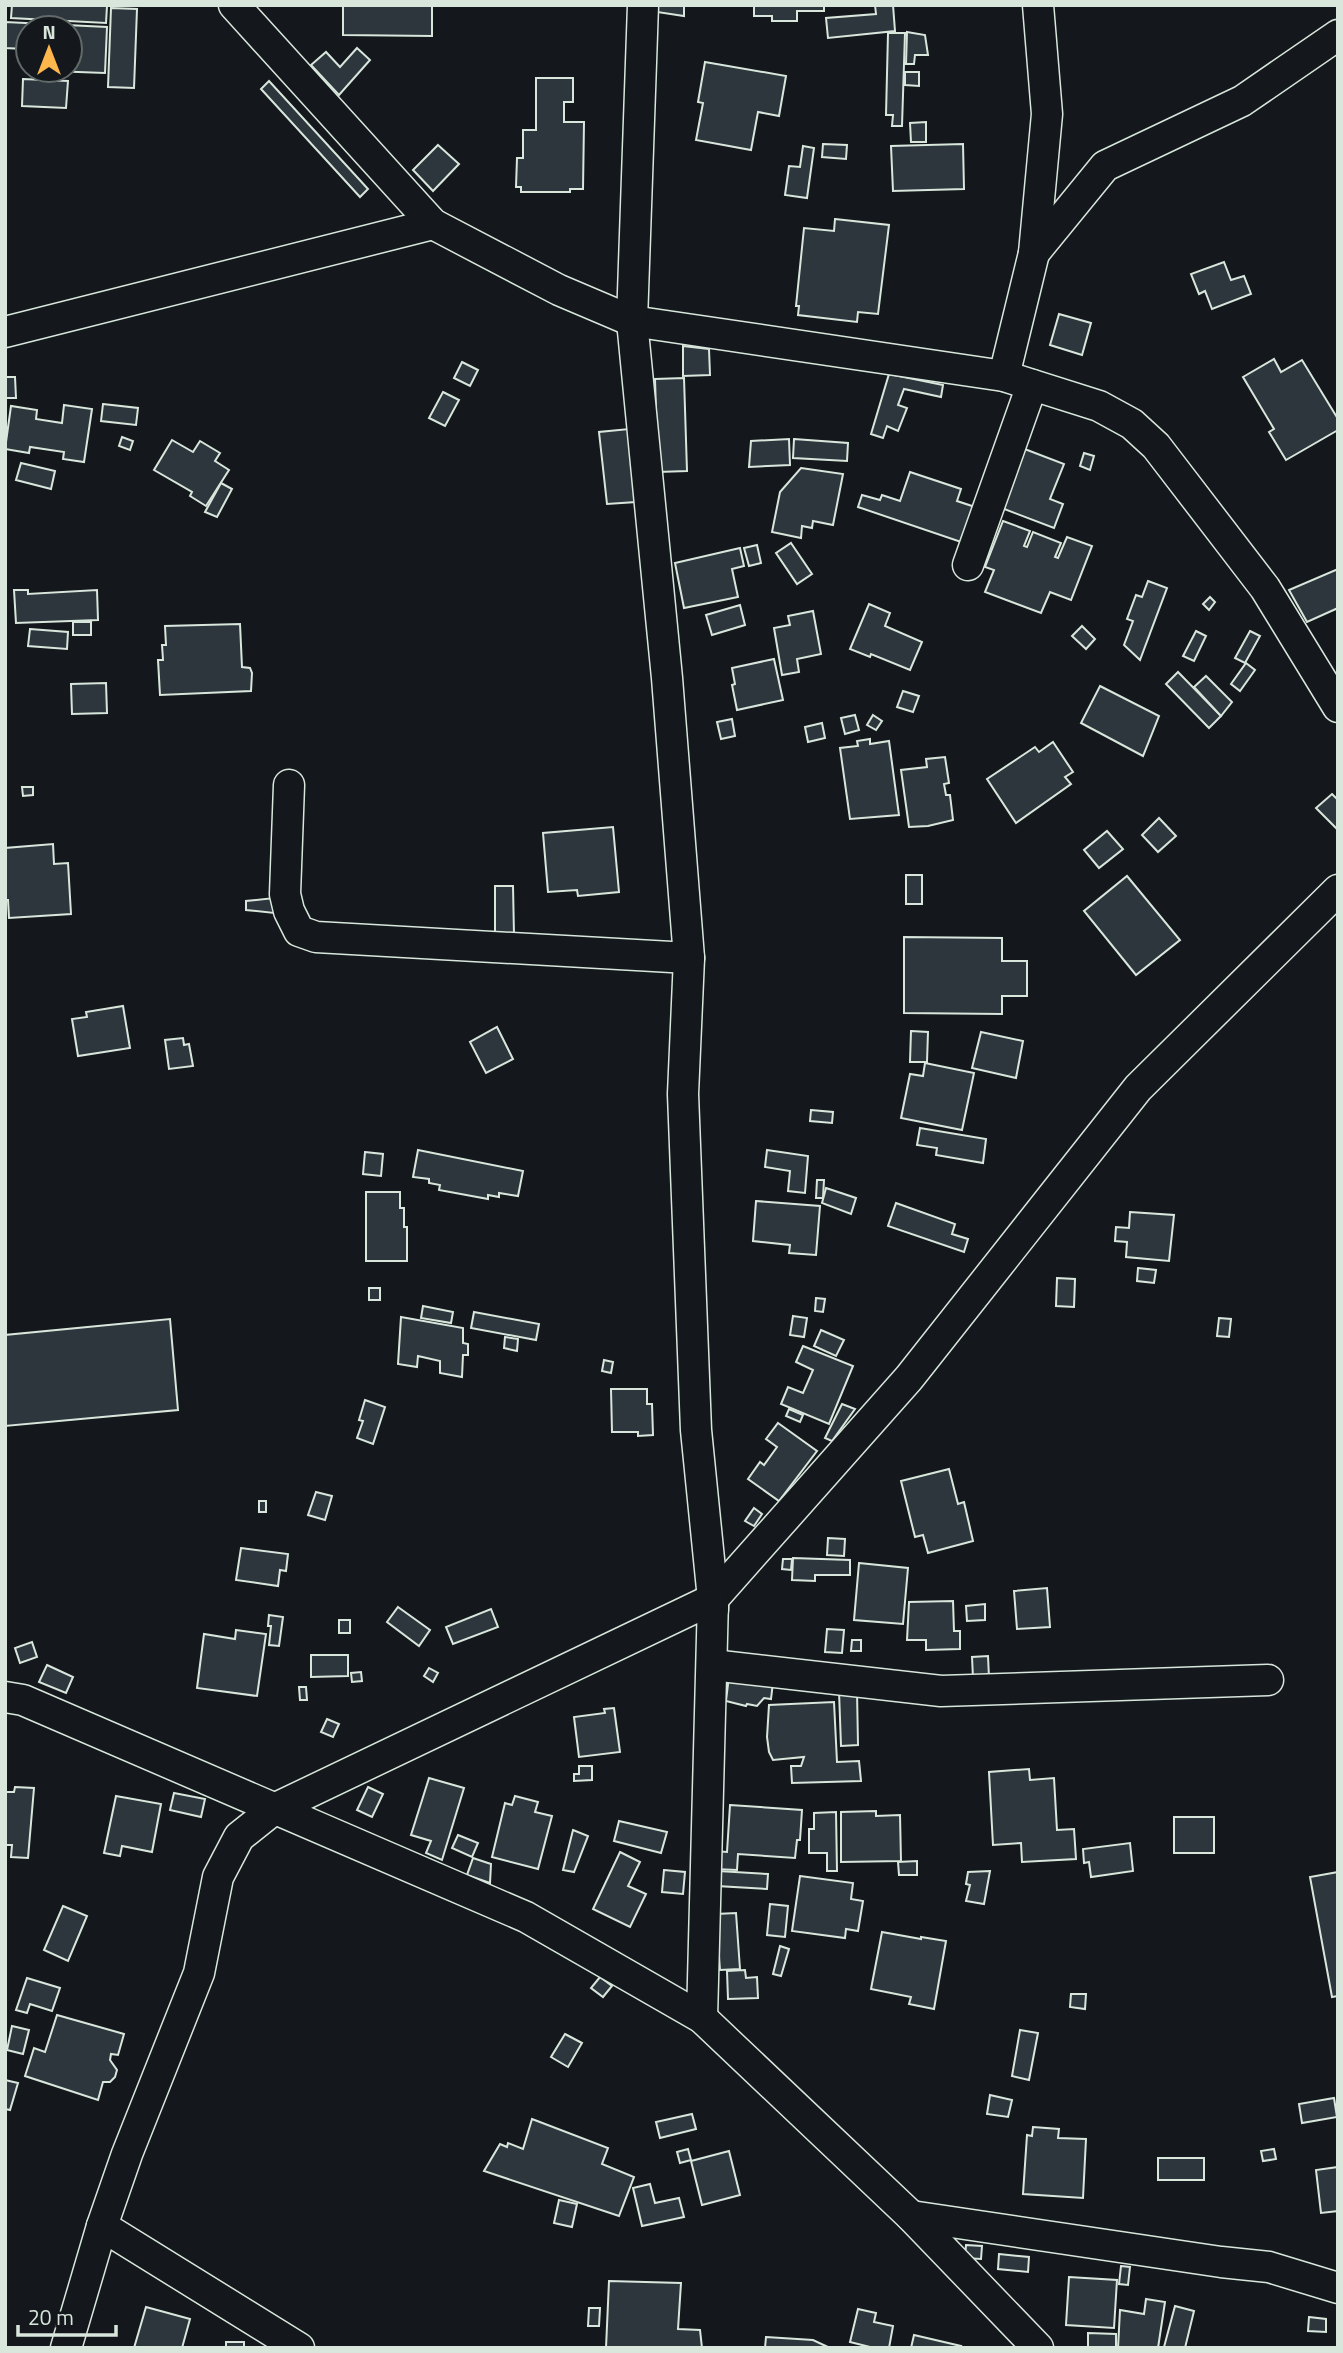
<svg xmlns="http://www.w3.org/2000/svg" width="1343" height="2353" font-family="'Titillium Web',sans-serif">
	<rect width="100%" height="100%" fill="#14181c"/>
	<g fill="#2c363c" stroke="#d8e6dc" stroke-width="2" fill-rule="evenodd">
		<polygon points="12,5 107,6 106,23 11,18"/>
		<polygon points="343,5 432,5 432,36 343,35"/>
		<polygon points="657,5 684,5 684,16 657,12"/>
		<polygon points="754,5 824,5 824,11 797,11 797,21 772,21 772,16 754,16"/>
		<polygon points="875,5 893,5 895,31 828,38 826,18 876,14"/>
		<polygon points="111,8 137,9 134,88 108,87"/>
		<path d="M5 22 107 27 105 73 24 70 25 49 5 48ZM28 28H70V70H28Z"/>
		<polygon points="907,32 925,35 928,55 915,55 914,64 906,64"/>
		<polygon points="888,33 905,33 902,126 892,126 893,115 886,115"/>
		<polygon points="357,48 370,60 339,95 311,65 326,52 340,67"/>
		<polygon points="705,62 786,76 779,116 758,112 751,150 696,140 703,103 698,102"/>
		<polygon points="905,72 919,72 919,86 905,85"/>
		<polygon points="536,78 573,78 573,102 564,102 564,122 584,122 583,189 570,189 570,192 521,192 521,187 516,187 517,158 523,158 523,130 536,130"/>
		<polygon points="23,79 68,81 66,108 22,106"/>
		<polygon points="269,81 368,189 360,197 261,89"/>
		<polygon points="926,122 926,142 911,142 910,123"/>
		<polygon points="823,144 847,145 846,159 822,157"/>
		<polygon points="963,144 964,189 893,191 891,146"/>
		<polygon points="438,145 459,164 433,191 413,170"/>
		<polygon points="803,146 814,148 807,198 785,195 789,166 800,167"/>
		<polygon points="835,219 889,225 878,314 858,312 857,322 798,315 799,306 796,306 804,228 834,231"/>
		<polygon points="1224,262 1231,280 1244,276 1251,294 1212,309 1205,291 1199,294 1191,274"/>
		<polygon points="1059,314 1091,323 1082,355 1050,345"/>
		<polygon points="683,346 709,349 710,375 683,376"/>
		<polygon points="1274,359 1281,372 1302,360 1338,419 1338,430 1286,460 1269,432 1274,429 1243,377"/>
		<polygon points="462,362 478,370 470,386 454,378"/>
		<polygon points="889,374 943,385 941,397 904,389 898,405 907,408 898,431 887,426 883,438 871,434"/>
		<polygon points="5,377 15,377 16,398 5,398"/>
		<polygon points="684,378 687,471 658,472 655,379"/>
		<polygon points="443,392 459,400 445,426 429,418"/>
		<polygon points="103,404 138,408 136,425 101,421"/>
		<polygon points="64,405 92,409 84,462 63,459 64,452 30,447 29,453 5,449 11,406 37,410 36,419 62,423"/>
		<polygon points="629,429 636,502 607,504 599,432"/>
		<polygon points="122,437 133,441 130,450 119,446"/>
		<polygon points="789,439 790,465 749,467 751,441"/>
		<polygon points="794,439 848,443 847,461 793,458"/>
		<polygon points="172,440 193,452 200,441 220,453 215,461 229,470 206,506 190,496 192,492 154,470"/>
		<polygon points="1022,448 1064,464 1050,499 1063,504 1054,528 999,507"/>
		<polygon points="1084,453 1094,456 1090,470 1080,466"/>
		<polygon points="21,463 55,471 51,489 16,480"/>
		<polygon points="801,468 843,474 833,525 813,521 812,528 802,526 801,538 772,532 780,492"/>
		<polygon points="910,472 961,489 957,501 975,507 964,543 858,507 862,495 880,500 882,495 900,501"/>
		<polygon points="221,483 232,489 217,517 205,512"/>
		<polygon points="1003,521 1030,531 1024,546 1027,547 1033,532 1061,543 1055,557 1058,558 1067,537 1092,546 1071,600 1050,592 1041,613 985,592 994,570 985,567"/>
		<polygon points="791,543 812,574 797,584 776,553"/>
		<polygon points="757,545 761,563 749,566 744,548"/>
		<polygon points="740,548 744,566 732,569 738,597 684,608 675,563"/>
		<polygon points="1338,569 1338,608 1307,622 1289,590"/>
		<polygon points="1148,581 1167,588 1140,660 1124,645 1133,621 1127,619 1136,595 1142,597"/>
		<polygon points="14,590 28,590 28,594 97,590 98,620 16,623"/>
		<polygon points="1210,597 1215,602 1209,610 1203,604"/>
		<polygon points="869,604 890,613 885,626 922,642 910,670 871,654 870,657 850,649"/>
		<polygon points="740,605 745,625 712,635 706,615"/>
		<polygon points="813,611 821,654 797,659 799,672 782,675 774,628 790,625 788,616"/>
		<rect x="73" y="622" width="18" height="13"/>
		<polygon points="240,624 242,667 250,668 252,673 251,691 160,695 158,660 163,660 162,645 166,645 165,626"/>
		<polygon points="1082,626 1095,639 1086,649 1072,636"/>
		<polygon points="30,629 68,632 67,649 28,646"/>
		<polygon points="1196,631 1206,636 1194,661 1183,656"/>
		<polygon points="1250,631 1260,636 1245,663 1235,658"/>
		<polygon points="774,659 783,700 737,710 732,685 735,684 732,668"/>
		<polygon points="1246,663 1255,670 1240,691 1231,684"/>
		<polygon points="1178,672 1221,716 1209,728 1166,684"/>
		<polygon points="1206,676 1232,702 1221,716 1194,687"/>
		<polygon points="106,683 107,713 72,714 71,684"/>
		<polygon points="1100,686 1159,716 1143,756 1081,723"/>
		<polygon points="903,691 919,696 913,712 897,707"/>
		<polygon points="855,715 859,730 845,734 841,718"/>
		<polygon points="873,715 882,721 876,730 867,725"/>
		<polygon points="732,719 735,736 721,739 717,722"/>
		<polygon points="822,723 825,738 808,742 805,727"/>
		<polygon points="870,739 870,744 889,741 899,815 850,819 840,748 858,746 857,741"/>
		<polygon points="1053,742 1073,772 1065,777 1071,784 1016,823 987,779 1035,747 1039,752"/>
		<polygon points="945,757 949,783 944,784 946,795 950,795 953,820 928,826 909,827 901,770 927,767 926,759"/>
		<polygon points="22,787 33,787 33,795 23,796"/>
		<polygon points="1332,794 1338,800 1338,830 1316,808"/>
		<polygon points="1159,818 1176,836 1158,852 1142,835"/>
		<polygon points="613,827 619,892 578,896 577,890 548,892 543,833"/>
		<polygon points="1107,831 1123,849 1099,868 1084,850"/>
		<polygon points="53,844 54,864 68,863 71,914 9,918 8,900 5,900 5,848"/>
		<rect x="906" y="875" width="16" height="29"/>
		<polygon points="1127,876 1180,940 1136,975 1084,911"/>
		<polygon points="495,886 513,886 514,935 495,935"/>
		<polygon points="274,898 274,913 246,910 246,901"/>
		<polygon points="904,937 1002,938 1002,961 1027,961 1027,996 1002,996 1002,1014 904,1013"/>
		<polygon points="123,1006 130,1048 78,1056 72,1019 87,1017 86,1012"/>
		<polygon points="497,1027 513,1059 486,1073 470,1042"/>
		<polygon points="911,1031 928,1032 927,1062 910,1062"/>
		<polygon points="981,1032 1023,1041 1016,1078 972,1068"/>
		<polygon points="183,1038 184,1045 189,1044 193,1066 169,1069 165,1040"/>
		<polygon points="925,1063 974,1073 962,1130 901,1118 910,1074 923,1076"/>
		<polygon points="811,1110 833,1112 832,1123 810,1121"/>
		<polygon points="920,1128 986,1139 983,1163 936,1155 937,1148 917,1145"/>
		<polygon points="418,1150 523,1171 518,1196 499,1193 499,1197 488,1195 488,1199 439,1190 440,1185 429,1183 429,1179 413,1177"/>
		<polygon points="767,1150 808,1156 805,1193 788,1191 790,1171 765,1167"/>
		<polygon points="365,1152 383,1154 381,1176 363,1174"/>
		<polygon points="817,1180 824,1180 823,1198 816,1198"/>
		<polygon points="826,1188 856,1198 851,1214 822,1203"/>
		<polygon points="366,1192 400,1192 400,1208 404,1208 404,1227 407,1227 407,1261 366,1261"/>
		<polygon points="756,1201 820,1206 816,1255 789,1253 790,1245 753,1241"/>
		<polygon points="896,1203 955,1224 952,1234 968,1239 964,1252 888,1226"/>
		<polygon points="1130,1212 1174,1215 1169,1261 1126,1257 1127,1242 1115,1241 1116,1227 1129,1228"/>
		<polygon points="1138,1268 1156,1270 1154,1283 1137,1281"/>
		<polygon points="1057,1278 1075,1279 1074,1307 1056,1306"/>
		<rect x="369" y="1288" width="11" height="12"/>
		<polygon points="816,1298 825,1299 823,1312 815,1311"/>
		<polygon points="423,1306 453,1312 451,1323 421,1318"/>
		<polygon points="474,1312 539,1324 536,1340 471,1328"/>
		<polygon points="793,1316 807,1318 804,1337 790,1335"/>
		<polygon points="401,1317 463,1328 463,1343 468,1344 468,1355 463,1355 462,1377 440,1373 440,1361 418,1356 417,1367 398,1364"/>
		<polygon points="1219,1318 1231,1319 1229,1337 1217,1336"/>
		<polygon points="170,1319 178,1410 5,1426 5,1335"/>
		<polygon points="821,1330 844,1340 836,1356 814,1346"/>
		<polygon points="505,1337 518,1339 517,1351 504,1348"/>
		<polygon points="803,1346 853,1366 829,1424 781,1404 788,1387 803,1393 813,1370 796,1362"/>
		<polygon points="604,1360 613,1362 611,1373 602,1371"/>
		<polygon points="611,1389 647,1389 647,1404 652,1404 653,1435 638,1436 638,1432 612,1432"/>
		<polygon points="365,1400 385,1407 373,1444 357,1438 363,1421 359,1420"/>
		<polygon points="842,1404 855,1409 832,1441 825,1438"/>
		<polygon points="789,1409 803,1415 800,1422 786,1416"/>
		<polygon points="778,1423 817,1451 779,1501 748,1479 760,1462 764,1465 777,1447 766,1439"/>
		<polygon points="949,1469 958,1504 964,1502 973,1541 928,1553 923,1535 915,1537 901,1481"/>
		<polygon points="316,1492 332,1496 325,1520 308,1515"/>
		<rect x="259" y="1501" width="7" height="11"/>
		<polygon points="754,1508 762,1514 754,1526 745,1521"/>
		<polygon points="828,1538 845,1539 844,1556 827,1555"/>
		<polygon points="241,1548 288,1554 286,1571 280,1570 278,1586 236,1580"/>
		<polygon points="793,1558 850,1560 850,1575 815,1575 815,1581 792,1580"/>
		<polygon points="783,1559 792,1559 791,1570 782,1569"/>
		<polygon points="859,1563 908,1568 903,1624 854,1620"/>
		<polygon points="1047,1588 1050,1627 1017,1629 1014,1591"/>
		<polygon points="953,1601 954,1631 960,1631 960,1649 926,1650 926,1640 907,1640 909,1602"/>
		<polygon points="985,1604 985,1620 967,1621 966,1606"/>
		<polygon points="398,1607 430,1630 419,1646 387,1622"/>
		<polygon points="491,1609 498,1627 453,1644 446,1627"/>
		<polygon points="269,1615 283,1617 279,1646 269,1645 271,1626 268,1626"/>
		<rect x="339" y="1620" width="11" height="13"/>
		<polygon points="827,1629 844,1630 842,1653 825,1652"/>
		<polygon points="236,1630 266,1634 257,1696 197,1688 204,1634 235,1639"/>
		<polygon points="852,1640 861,1640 861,1651 851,1651"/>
		<polygon points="32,1642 37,1657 20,1663 15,1648"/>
		<polygon points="311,1655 348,1655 348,1676 311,1677"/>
		<polygon points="988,1656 989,1678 973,1678 972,1657"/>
		<polygon points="47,1665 73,1677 66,1693 39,1682"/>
		<polygon points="429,1668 438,1673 433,1682 424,1676"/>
		<polygon points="361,1672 362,1681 352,1682 351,1673"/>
		<polygon points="729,1676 773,1682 771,1699 764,1698 757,1706 747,1704 746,1706 726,1701"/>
		<polygon points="299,1687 306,1687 307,1700 300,1700"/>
		<polygon points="839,1691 857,1691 858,1745 841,1746"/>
		<polygon points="834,1702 837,1762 859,1761 861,1781 792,1783 791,1766 801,1766 804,1757 773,1760 769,1752 767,1737 769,1705"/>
		<polygon points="614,1708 620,1752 579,1757 574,1717 605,1713 604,1709"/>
		<polygon points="327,1719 339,1724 333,1737 321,1732"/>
		<polygon points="579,1766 592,1766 592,1780 574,1781 574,1774 579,1774"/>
		<polygon points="1029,1769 1030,1780 1054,1778 1057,1830 1074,1829 1076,1859 1022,1862 1021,1843 993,1845 989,1772"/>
		<polygon points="429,1778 464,1788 442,1860 426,1853 431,1841 411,1835"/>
		<polygon points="15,1787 34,1788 28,1858 11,1857 12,1845 5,1845 5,1792 14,1792"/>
		<polygon points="368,1787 383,1794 372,1817 357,1810"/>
		<polygon points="174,1793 205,1799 201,1817 170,1810"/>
		<polygon points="116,1796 161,1804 152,1852 122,1846 120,1856 104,1853"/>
		<polygon points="515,1796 538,1802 535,1812 552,1816 538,1869 492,1857 505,1803 512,1805"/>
		<polygon points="730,1805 802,1810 800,1840 797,1840 795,1858 738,1854 737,1870 713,1869 714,1851 727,1852"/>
		<polygon points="876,1811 876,1816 900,1815 901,1861 841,1862 841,1812"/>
		<polygon points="836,1812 837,1871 827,1871 827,1853 809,1853 809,1829 814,1829 814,1813"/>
		<rect x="1174" y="1817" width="40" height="36"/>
		<polygon points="619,1821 667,1832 661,1853 614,1841"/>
		<polygon points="573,1830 588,1836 574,1872 563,1870"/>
		<polygon points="458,1835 478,1843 472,1857 452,1848"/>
		<polygon points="1130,1843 1133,1871 1091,1877 1089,1862 1084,1863 1083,1849"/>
		<polygon points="620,1852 640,1862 628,1886 646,1894 630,1927 593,1909"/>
		<polygon points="473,1858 491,1864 490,1883 467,1875"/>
		<polygon points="917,1861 917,1875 899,1875 898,1862"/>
		<polygon points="664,1870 685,1872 683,1894 662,1892"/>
		<polygon points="718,1871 768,1874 767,1889 717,1886"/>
		<polygon points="990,1871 984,1904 966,1901 970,1885 966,1884 968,1872"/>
		<polygon points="1338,1872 1338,1996 1332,1997 1310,1877"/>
		<polygon points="800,1876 853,1883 851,1899 863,1901 858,1931 846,1929 845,1938 792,1931"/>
		<polygon points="770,1904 788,1906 785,1937 767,1935"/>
		<polygon points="63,1906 87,1916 68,1961 44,1950"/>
		<polygon points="736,1913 740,1969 720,1970 716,1914"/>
		<polygon points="882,1932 921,1939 921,1937 946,1941 934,2009 909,2004 911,1997 871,1989"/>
		<polygon points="780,1946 789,1949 781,1976 773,1974"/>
		<polygon points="745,1970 746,1978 757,1977 758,1998 728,1999 727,1971"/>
		<polygon points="600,1977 612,1986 603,1997 591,1988"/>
		<polygon points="27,1978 60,1988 52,2011 30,2004 27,2013 16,2010"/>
		<polygon points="1071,1994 1086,1994 1085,2009 1070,2007"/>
		<polygon points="57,2015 124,2034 118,2055 111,2054 110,2060 117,2070 115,2077 110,2082 103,2082 98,2100 25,2076 34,2048 45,2052"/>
		<polygon points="12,2026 29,2030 23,2054 7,2050"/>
		<polygon points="1020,2030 1038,2033 1029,2080 1012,2076"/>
		<polygon points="565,2034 582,2043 568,2067 551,2057"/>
		<polygon points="5,2080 18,2083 10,2110 5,2109"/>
		<polygon points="990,2095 1012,2100 1008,2117 987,2114"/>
		<polygon points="1334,2098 1337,2117 1302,2123 1299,2104"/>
		<polygon points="692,2114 696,2129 660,2138 656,2122"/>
		<polygon points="532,2119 608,2148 602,2164 634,2177 619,2216 484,2171 500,2144 507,2147 508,2143 523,2149"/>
		<polygon points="1033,2127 1059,2129 1058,2138 1086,2139 1083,2198 1023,2194 1027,2135 1032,2136"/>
		<polygon points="688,2149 691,2160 680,2163 677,2152"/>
		<polygon points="1274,2149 1276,2159 1263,2161 1261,2151"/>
		<polygon points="729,2151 740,2195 702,2205 691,2161"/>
		<rect x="1158" y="2158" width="46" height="22"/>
		<polygon points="1338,2167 1338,2211 1321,2213 1316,2170"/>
		<polygon points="650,2184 655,2203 679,2198 684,2217 642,2226 633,2188"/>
		<polygon points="559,2200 577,2204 572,2227 554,2223"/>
		<polygon points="966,2245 982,2246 981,2259 965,2258"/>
		<polygon points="999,2254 1029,2257 1028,2272 998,2269"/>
		<polygon points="1121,2266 1130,2267 1128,2285 1119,2284"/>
		<polygon points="1069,2277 1117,2280 1114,2328 1066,2325"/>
		<polygon points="609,2281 681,2283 678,2329 700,2330 702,2348 606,2348"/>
		<polygon points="1146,2299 1165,2302 1158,2348 1118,2348 1120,2310 1144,2314"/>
		<polygon points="1175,2306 1194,2311 1185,2348 1164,2347"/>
		<polygon points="146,2307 190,2319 182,2348 134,2348"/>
		<polygon points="589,2308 600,2308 599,2326 588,2326"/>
		<polygon points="858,2309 876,2313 874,2322 893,2326 889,2348 874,2348 850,2342"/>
		<polygon points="1309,2317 1326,2319 1326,2332 1308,2331"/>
		<polygon points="1088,2333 1116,2334 1116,2348 1088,2348"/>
		<polygon points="914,2335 961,2346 960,2348 911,2348"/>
		<polygon points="766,2337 813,2340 830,2348 765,2348"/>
		<rect x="226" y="2342" width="18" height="6"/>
	</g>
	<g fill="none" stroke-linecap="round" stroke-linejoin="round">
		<defs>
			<g id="street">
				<polyline points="234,5 433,224 559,290 632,321 1004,376 1099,406 1132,424 1156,446 1265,588 1338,707"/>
				<polyline points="643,5 632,321 667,678 689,958 683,1094 696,1430 713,1599 702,2018"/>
				<polyline points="1034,253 1105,166 1242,101 1338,35"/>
				<polyline points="5,332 433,224"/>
				<polyline points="1004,376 1034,253 1047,114 1038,5"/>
				<polyline points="968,565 1032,385"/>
				<polyline points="289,785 285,894 289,911 299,931 316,937 689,958"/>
				<polyline points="713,1609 713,1599 909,1378 1138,1088 1338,890"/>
				<polyline points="712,1665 941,1691 1268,1680"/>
				<polyline points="5,1697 23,1700 526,1917 702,2018 911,2216 1038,2348"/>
				<polyline points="911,2216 1221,2262 1269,2267 1338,2288"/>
				<polyline points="102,2226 299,2348"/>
				<polyline points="66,2348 102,2226 127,2154 199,1973 218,1877 239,1837 274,1809 713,1599"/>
			</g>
		</defs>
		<use href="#street" stroke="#d8e6dc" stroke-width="33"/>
		<use href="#street" stroke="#14181c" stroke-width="30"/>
	</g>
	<rect width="1343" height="2353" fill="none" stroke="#d8e6dc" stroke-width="14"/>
	<g transform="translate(49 49)"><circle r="33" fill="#14181c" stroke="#626a69" stroke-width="2"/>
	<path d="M0-5L12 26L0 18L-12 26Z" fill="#ffb74d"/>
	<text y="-10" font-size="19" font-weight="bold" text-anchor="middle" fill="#d8e6dc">N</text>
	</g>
	<path d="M18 2325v10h98v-10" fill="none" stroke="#d8e6dc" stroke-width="3.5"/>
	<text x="28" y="2325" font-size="21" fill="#d8e6dc" stroke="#14181c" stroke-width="5" paint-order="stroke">20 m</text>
</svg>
